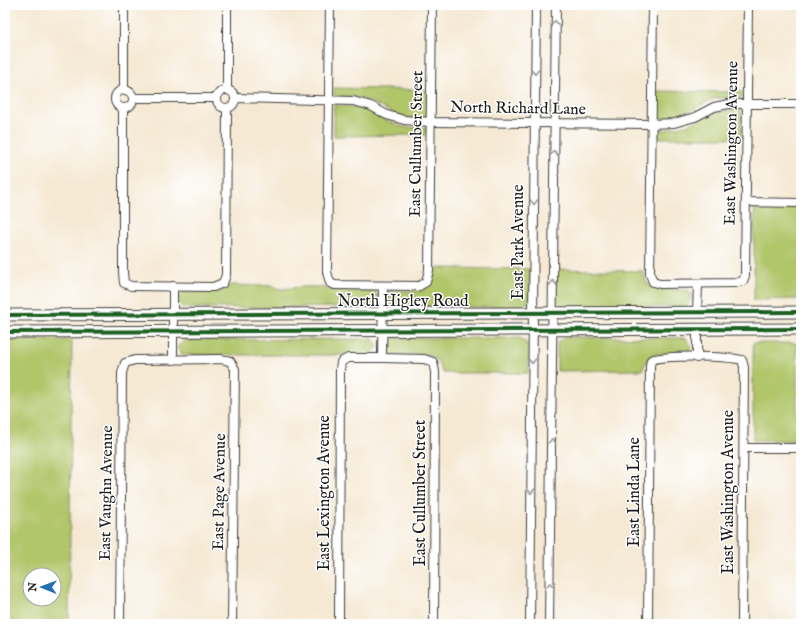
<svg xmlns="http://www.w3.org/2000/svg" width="806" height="629" font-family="'IM FELL English',serif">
	<rect width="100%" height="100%" fill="#fff"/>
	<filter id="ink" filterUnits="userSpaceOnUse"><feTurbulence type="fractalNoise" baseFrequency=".025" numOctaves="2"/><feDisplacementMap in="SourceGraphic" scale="8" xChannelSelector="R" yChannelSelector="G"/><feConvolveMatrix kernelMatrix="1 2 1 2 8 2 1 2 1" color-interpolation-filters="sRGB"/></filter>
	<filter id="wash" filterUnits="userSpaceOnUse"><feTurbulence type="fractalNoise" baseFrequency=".012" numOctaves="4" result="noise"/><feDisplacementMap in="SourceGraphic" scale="16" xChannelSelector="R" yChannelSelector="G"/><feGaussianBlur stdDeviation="0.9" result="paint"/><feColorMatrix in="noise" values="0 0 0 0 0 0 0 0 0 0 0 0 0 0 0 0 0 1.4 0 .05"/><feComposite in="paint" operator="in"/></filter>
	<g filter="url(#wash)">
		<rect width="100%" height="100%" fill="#f5e9d4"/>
		<g fill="#b1c569" stroke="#667042" fill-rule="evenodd">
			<polygon points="334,88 427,90 426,119 413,119 397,115 371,102 356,97 334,96"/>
			<polygon points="656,91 742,92 742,98 716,98 678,116 655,119"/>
			<polygon points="334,105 362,108 385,120 403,127 427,128 425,135 334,136"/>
			<polygon points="741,109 742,138 656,138 658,131 690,124 715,112"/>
			<polygon points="801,207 801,299 754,300 754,208"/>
			<polygon points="436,268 530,269 530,301 522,307 394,307 387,302 388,291 421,291 431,285"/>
			<polygon points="557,269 643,271 647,284 658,289 688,290 692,294 691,301 686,307 563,307 556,300"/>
			<path d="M230 285 274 286 279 289C294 288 318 284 332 290L375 291 379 299 371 307 183 308 177 299 184 292H221Z"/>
			<polygon points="566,337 686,338 692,347 687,354 655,354 649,357 642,370 557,371 557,342"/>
			<polygon points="394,338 520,338 529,345 528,373 443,373 436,359 426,354 392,355 387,352 387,343"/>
			<polygon points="373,339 378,347 370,355 183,355 177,348 184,340"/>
			<path d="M5 340H72L69 624H5ZM30 575H54V599H30Z"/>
			<polygon points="753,343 797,343 797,441 753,440"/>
		</g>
	</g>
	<g filter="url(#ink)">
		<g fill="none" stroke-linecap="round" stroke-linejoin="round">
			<defs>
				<g id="minor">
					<polyline points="330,5 327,272 330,283 335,285 419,286 426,282 429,270 432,5"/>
					<polyline points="653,5 650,274 653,282 660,284 735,283 743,281 745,276 748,5"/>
					<polyline points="124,89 124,5"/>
					<circle cx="124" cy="99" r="9"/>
					<circle cx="226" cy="99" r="9"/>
					<polyline points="227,90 227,5"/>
					<polyline points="134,98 217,98"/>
					<polyline points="236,98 353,101 371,106 387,115 404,120 431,122 651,124 674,123 695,117 714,107 729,104 801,104"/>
					<polyline points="123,108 123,273 124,283 131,286 213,287 223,283 226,275 227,109"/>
					<polyline points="746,202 801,203"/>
					<polyline points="173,286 173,360"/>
					<polyline points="697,313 698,284"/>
					<polyline points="382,358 383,286"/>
					<polyline points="697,358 697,329"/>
					<polyline points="744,448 801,448"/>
					<polyline points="120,624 122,373 125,363 135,360 221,359 230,361 235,369 232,624"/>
					<polyline points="339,624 340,370 341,362 348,358 382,358 424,359 433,362 435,372 434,624"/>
					<polyline points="530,624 536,5"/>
					<polyline points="549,624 556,5"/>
					<path d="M648 624 650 366 651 360C667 355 726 356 742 360L744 367 742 624"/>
				</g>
				<g id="major">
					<polyline points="5,315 801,312"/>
					<polyline points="5,332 801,329"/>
				</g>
			</defs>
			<use href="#minor" stroke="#3d3b38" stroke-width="10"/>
			<use href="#major" stroke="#3d3b38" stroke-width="13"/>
			<use href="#minor" stroke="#fff" stroke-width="8"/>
			<use href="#major" stroke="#fff" stroke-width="11"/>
			<defs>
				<g id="cycleway">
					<polyline points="5,315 801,312"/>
					<polyline points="5,332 801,329"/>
				</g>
			</defs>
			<use href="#cycleway" stroke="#fff" stroke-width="6"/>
			<use href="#cycleway" stroke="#1b5e20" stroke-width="4"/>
		</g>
		<defs><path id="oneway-chevron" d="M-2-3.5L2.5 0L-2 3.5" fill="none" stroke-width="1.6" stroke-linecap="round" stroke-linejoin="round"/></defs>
		<g stroke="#999">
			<use href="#oneway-chevron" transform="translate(555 23) rotate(-90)"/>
			<use href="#oneway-chevron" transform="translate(535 72) rotate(91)"/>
			<use href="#oneway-chevron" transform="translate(554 153) rotate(-90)"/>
			<use href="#oneway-chevron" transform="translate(534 202) rotate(90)"/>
			<use href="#oneway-chevron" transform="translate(553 283) rotate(-90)"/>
			<use href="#oneway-chevron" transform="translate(532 361) rotate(90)"/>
			<use href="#oneway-chevron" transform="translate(552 441) rotate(-89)"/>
			<use href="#oneway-chevron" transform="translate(531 491) rotate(90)"/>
			<use href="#oneway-chevron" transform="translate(550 585) rotate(-89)"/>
		</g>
	</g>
	<g text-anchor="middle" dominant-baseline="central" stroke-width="3" stroke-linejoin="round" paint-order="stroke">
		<g font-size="16" fill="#1c1c1c" stroke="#fff">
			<text transform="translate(518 109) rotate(1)">North Richard Lane</text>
			<text transform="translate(732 143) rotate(-89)">East Washington Avenue</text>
			<text transform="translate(417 144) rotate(-89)">East Cullumber Street</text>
			<text transform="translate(519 242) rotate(-90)">East Park Avenue</text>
			<text x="403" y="302">North Higley Road</text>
			<text transform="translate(220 492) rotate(-89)">East Page Avenue</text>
			<text transform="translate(635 492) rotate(-90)">East Linda Lane</text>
			<text transform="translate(729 492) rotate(-90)">East Washington Avenue</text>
			<text transform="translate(107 493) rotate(-89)">East Vaughn Avenue</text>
			<text transform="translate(325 493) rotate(-90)">East Lexington Avenue</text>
			<text transform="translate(421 493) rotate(-90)">East Cullumber Street</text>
		</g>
	</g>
	<rect width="806" height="629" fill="none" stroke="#fff" stroke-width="20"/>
	<g transform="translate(42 587) rotate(271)"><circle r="19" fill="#ffffff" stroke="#a4a4a4"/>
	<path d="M0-3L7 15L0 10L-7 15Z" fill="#1f6fb2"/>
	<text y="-6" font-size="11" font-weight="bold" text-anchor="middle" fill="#1c1c1c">N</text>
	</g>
</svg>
